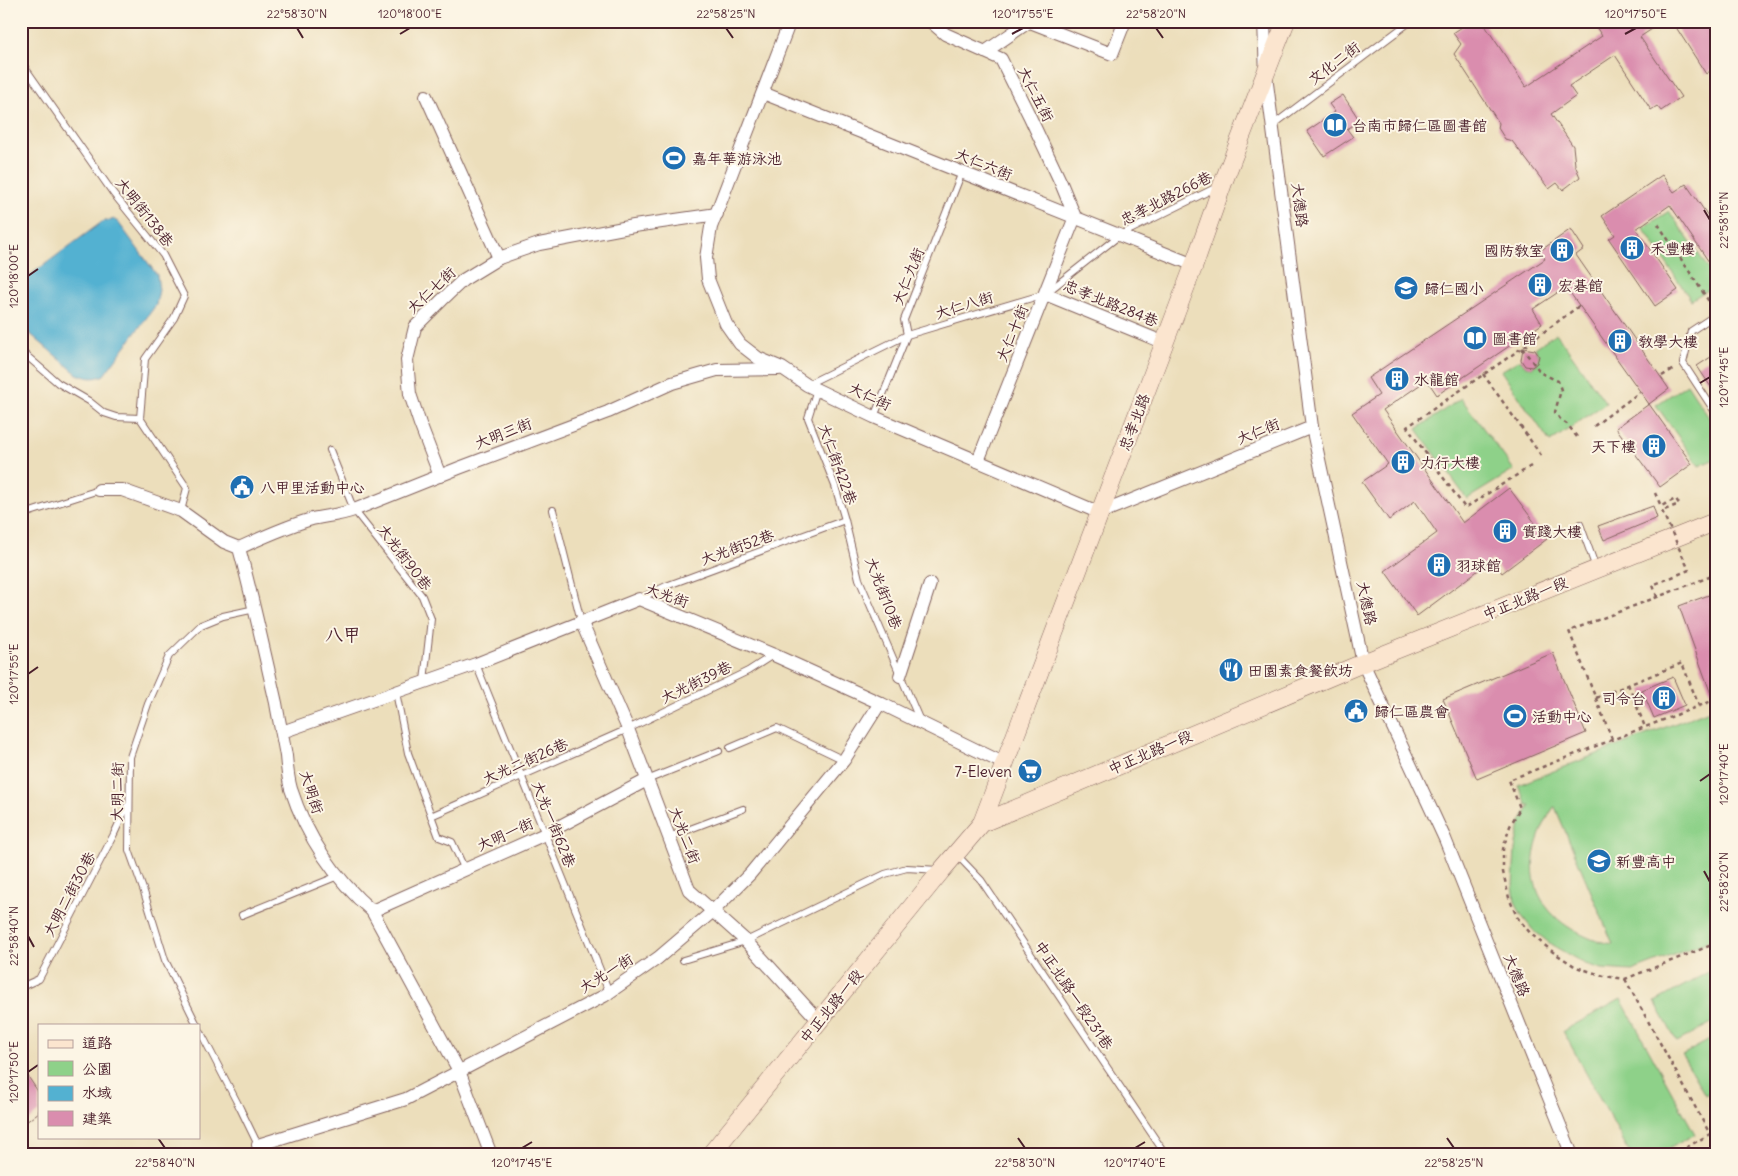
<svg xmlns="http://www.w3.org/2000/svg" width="1738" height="1176" font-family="Delius,'LXGW WenKai TC',sans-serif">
	<rect width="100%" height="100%" fill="#fcf5e5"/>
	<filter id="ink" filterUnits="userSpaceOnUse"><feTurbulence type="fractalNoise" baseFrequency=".02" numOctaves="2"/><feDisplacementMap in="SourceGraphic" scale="10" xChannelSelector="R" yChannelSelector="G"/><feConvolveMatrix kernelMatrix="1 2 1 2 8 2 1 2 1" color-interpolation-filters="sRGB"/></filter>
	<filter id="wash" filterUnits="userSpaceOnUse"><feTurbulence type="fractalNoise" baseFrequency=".0096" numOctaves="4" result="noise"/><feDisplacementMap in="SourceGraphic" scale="20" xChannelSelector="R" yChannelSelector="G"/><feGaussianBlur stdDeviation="1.12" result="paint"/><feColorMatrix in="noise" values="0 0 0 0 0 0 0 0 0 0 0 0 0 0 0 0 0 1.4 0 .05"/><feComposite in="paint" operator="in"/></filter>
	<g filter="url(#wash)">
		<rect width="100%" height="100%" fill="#ecdebb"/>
		<g fill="#8ed189" stroke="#6c785a" fill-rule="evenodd">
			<polygon points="1669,211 1717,281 1717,284 1691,300 1643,228"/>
			<polygon points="1556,333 1606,403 1550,442 1501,371 1519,360 1521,360 1525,366 1532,367 1537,364 1539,356 1535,348"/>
			<polygon points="1687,384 1717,430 1717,458 1699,466 1656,405"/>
			<polygon points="1461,398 1514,470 1467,499 1417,429"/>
			<path d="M1717 707V938L1632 971 1602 969 1585 964 1552 945 1533 930 1521 915 1515 901 1513 885 1515 849 1520 824 1530 805H1527L1518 785ZM1554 807H1555L1613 944C1604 942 1594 941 1587 937 1526 910 1520 859 1554 807Z"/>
			<polygon points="1717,967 1717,1020 1677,1042 1655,1002"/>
			<polygon points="1621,999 1695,1134 1658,1155 1631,1155 1563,1031"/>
			<polygon points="1717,1036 1717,1088 1705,1095 1682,1055"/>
		</g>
		<path fill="#53b1d1" stroke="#4e687e" d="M113 219 118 222 157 275 159 290 156 305 104 375C94 380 87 378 77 374L21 326V282L102 222Z"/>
		<g id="blocks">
			<g fill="#da8dae">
				<polygon points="1471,21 1482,21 1526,87 1602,36 1592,21 1664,21 1640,37 1681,97 1661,111 1657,106 1651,110 1615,55 1569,86 1576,96 1551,114 1573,146 1575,165 1580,177 1563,190 1557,183 1549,189 1512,141 1505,139 1498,128 1499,123 1454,54 1461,44 1453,33"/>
				<polygon points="1672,21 1713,21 1717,26 1717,66 1706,74"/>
				<polygon points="1343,95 1360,121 1347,129 1353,137 1324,156 1307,131 1335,112 1329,104"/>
				<polygon points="1662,175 1674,192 1686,184 1717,229 1717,257 1709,262 1670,205 1636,229 1678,290 1655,306 1609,239 1615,235 1602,216"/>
				<polygon points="1571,229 1584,249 1576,255 1669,389 1649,404 1566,287 1533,309 1542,324 1437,395 1427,380 1383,410 1463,523 1509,488 1547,539 1502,573 1492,560 1417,616 1385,571 1437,533 1415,501 1389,520 1362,482 1388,464 1352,413 1379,395 1368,378 1545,259 1540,251"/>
				<polygon points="1523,348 1535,350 1539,356 1537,363 1532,367 1525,366 1521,360"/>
				<polygon points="1717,353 1717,396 1697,366"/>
				<polygon points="1649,404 1692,464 1660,487 1616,428"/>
				<polygon points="1653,506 1657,518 1604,540 1598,526"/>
				<polygon points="1717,592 1717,704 1715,705 1679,606"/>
				<polygon points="1553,653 1586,733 1477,779 1443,699"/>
				<polygon points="1673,677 1685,705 1654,718 1642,690"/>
				<polygon points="21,1066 39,1093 39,1112 21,1126"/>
			</g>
		</g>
	</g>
	<g filter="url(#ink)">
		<use href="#blocks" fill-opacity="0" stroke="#83625d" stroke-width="1"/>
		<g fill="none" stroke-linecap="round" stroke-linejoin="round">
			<defs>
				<g id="lane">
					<polyline points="21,62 113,193 163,255 184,296 174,318 145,359 140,418"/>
					<polyline points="1273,125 1411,21"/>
					<polyline points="1715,145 1717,144"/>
					<polyline points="1717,314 1691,331 1683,363 1717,415"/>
					<polyline points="21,351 58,383 89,401 104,413 116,417 140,418 187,488 181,511"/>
					<polyline points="808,384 907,335 1045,294 1120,235 1219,186"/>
					<polyline points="817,389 808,418 835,486 845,520 859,579 920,721"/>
					<polyline points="874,417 907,335 904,320 962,172"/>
					<polyline points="330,450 354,510 422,596 431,619 424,681"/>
					<polyline points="553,510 581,621"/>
					<polyline points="21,515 99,490"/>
					<polyline points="1580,524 1596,568"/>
					<polyline points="641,598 666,586 845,520"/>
					<polyline points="476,664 609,992"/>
					<polyline points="396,692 408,753 439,837 452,842 465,870"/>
					<polyline points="730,748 777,728 844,760"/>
					<polyline points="647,780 719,751"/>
					<polyline points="431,816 628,729 748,671 773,655"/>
					<polyline points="669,837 743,809"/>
					<polyline points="956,854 981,880 1166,1155"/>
					<polyline points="242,915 338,876"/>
					<polyline points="683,960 746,941 885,874 907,868 938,870"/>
					<polyline points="21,987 39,979 114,834 127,806"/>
					<polyline points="197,1025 165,960 144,892 129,850 130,757 148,704 169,656 201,625 223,616 255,609"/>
					<polyline points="199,1029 240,1108 258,1145 260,1155"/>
				</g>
				<g id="street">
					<polyline points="790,21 711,227 706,258 708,279 726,324 740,344 758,358 782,368 807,385 874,417 1100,513 1312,427"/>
					<polyline points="930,21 945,34 1001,59 1029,115 1061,183 1075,217 978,461"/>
					<polyline points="1264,21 1266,76 1312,427 1363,663 1445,839 1572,1155"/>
					<polyline points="1030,22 1112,54 1125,21"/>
					<polyline points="985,52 1030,21"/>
					<polyline points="763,93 1194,265"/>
					<polyline points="426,96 499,258"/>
					<polyline points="1045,294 1165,343"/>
					<polyline points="440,476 420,424 410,394 407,360 415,327 442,300 463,280 499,258 539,244 634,226 717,214"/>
					<path d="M99 490H122L181 511 224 542 239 548C253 599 264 651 276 703 279 721 283 738 286 756 287 767 288 779 291 789 306 836 335 879 372 911L459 1071 491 1155"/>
					<path d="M239 548C263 537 287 526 312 519 326 516 340 515 354 510L459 468 608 412 672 383 717 370 779 369"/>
					<polyline points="581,621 628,729 689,890 746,941 819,1021"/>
					<polyline points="900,676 930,584"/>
					<polyline points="282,732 476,664 639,599 774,655 880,703 1005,764"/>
					<polyline points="372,911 545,834 647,780"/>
					<polyline points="258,1145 406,1099 604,996 658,958 712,912 750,874 844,760 880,703"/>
				</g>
				<g id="secondary">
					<polyline points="982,823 1194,265 1223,183 1286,21"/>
					<polyline points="710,1155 941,871 982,823 1363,663 1717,521"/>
				</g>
			</defs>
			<use href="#lane" stroke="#83625d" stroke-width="8"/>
			<use href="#street" stroke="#83625d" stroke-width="14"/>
			<use href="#secondary" stroke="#83625d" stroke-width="19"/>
			<g stroke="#83625d" stroke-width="2.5" stroke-dasharray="4 4" stroke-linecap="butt">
				<polyline points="1658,224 1712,306"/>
				<polyline points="1522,348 1541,373 1558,381 1561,390 1555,412 1560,419 1568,425 1577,437"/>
				<polyline points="1483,374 1543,458"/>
				<polyline points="1662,376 1675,368"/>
				<polyline points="1594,426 1640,392"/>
				<polyline points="1531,466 1465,508 1407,427 1522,348 1579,306"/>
				<polyline points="1655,493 1661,506 1676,499 1679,504 1662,511"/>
				<polyline points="1657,597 1653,585 1689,570"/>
				<polyline points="1628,684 1645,727"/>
				<polyline points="1596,698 1682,663 1699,706"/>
				<polyline points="1717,699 1509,780 1520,808 1510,826 1503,849 1503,872 1509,898 1517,917 1531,934 1553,952 1576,967 1604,976 1625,979 1717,943"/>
				<polyline points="1612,739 1569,631 1717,574"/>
				<polyline points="1625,979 1710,1134 1673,1155"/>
			</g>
			<use href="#lane" stroke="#fff" stroke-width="6"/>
			<use href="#street" stroke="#fff" stroke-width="12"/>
			<use href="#secondary" stroke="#fbe5cf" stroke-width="18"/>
			<polyline stroke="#83625d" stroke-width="2.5" stroke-dasharray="4 4" stroke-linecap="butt" points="1662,511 1689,570"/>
		</g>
	</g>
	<path fill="none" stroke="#4a1f2b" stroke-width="2" d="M297 28 303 38M726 28 733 38M1156 28 1163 38M400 34 410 28M1012 34 1023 28M1625 34 1636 28M1704 210 1710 220M28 276 38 269M1700 383 1710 377M28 674 38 667M1700 781 1710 774M1704 871 1710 882M28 936 34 947M28 1072 38 1065M158 1138 165 1148M1018 1138 1025 1148M1447 1138 1454 1148M522 1148 532 1142M1135 1148 1145 1142"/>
	<defs>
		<symbol id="library-disc" viewBox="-11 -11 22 22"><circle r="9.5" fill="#1f6fb2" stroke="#fcf5e5"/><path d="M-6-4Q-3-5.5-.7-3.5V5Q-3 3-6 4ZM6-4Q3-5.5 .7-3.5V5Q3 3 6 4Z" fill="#fff"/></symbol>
		<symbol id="stadium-disc" viewBox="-11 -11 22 22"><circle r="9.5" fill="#1f6fb2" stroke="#fcf5e5"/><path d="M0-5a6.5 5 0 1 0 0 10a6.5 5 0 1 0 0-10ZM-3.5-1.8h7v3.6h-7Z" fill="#fff"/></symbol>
		<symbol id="building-disc" viewBox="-11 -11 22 22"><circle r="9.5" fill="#1f6fb2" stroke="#fcf5e5"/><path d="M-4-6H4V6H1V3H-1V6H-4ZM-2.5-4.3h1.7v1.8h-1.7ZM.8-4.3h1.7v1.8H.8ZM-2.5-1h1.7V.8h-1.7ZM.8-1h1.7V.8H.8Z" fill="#fff"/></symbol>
		<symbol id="school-disc" viewBox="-11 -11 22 22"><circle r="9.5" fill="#1f6fb2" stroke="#fcf5e5"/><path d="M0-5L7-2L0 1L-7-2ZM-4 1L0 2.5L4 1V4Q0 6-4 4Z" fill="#fff"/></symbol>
		<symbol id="civic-disc" viewBox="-11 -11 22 22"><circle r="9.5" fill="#1f6fb2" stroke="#fcf5e5"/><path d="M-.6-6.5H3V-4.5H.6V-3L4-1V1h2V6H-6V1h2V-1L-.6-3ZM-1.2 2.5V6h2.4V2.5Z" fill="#fff"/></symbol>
		<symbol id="restaurant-disc" viewBox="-11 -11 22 22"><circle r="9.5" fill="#1f6fb2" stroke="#fcf5e5"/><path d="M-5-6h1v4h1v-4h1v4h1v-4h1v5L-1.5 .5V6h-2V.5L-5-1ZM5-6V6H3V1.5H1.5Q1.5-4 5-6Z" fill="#fff"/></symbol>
		<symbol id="supermarket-disc" viewBox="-11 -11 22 22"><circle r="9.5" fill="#1f6fb2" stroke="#fcf5e5"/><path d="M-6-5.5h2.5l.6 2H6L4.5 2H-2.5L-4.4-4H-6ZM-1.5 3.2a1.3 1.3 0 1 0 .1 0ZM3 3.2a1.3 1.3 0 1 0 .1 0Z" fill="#fff"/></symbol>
	</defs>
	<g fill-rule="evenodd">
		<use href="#library-disc" x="1321" y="111" width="28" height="28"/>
		<use href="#stadium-disc" x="660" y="144" width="28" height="28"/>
		<use href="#building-disc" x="1618" y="234" width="28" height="28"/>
		<use href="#building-disc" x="1548" y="236" width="28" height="28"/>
		<use href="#building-disc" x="1526" y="271" width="28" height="28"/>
		<use href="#school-disc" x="1392" y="274" width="28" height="28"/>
		<use href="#library-disc" x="1461" y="324" width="28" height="28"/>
		<use href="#building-disc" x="1606" y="327" width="28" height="28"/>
		<use href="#building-disc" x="1383" y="365" width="28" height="28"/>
		<use href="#building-disc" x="1640" y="432" width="28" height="28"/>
		<use href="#building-disc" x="1389" y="448" width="28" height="28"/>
		<use href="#civic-disc" x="228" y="473" width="28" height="28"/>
		<use href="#building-disc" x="1491" y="517" width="28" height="28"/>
		<use href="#building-disc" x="1425" y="551" width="28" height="28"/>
		<use href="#restaurant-disc" x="1217" y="656" width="28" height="28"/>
		<use href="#building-disc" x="1650" y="684" width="28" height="28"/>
		<use href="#civic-disc" x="1342" y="697" width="28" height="28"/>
		<use href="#stadium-disc" x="1501" y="702" width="28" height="28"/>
		<use href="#supermarket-disc" x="1016" y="757" width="28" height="28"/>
		<use href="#school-disc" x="1585" y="847" width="28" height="28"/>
	</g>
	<g text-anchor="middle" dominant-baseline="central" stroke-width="4" stroke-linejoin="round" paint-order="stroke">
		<g font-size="15" fill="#4a1f2b" stroke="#fcf5e5">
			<text transform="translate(1334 63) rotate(-37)">文化二街</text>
			<text transform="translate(1036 94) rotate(63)">大仁五街</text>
			<text transform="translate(984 164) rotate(22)">大仁六街</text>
			<text transform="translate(1166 198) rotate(-27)">忠孝北路266巷</text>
			<text transform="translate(1300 205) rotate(83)">大德路</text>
			<text transform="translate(145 212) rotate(52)">大明街138巷</text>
			<text transform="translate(908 276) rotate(-68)">大仁九街</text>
			<text transform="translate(431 290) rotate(-43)">大仁七街</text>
			<text transform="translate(1111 303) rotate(22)">忠孝北路284巷</text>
			<text transform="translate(964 305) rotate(-17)">大仁八街</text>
			<text transform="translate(1012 333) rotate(-68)">大仁十街</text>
			<text transform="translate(870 396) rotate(25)">大仁街</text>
			<text transform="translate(1134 422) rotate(-69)">忠孝北路</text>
			<text transform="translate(1258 431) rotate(-22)">大仁街</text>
			<text transform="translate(503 433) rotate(-21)">大明三街</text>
			<text transform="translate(838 464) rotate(70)">大仁街422巷</text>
			<text transform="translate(737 547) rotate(-20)">大光街52巷</text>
			<text transform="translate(405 557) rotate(53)">大光街90巷</text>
			<text transform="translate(884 593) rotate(69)">大光街10巷</text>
			<text transform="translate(667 595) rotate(19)">大光街</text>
			<text transform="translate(1525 598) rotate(-22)">中正北路一段</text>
			<text transform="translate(1367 603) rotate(78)">大德路</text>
			<text transform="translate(696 682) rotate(-26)">大光街39巷</text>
			<text transform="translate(1150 752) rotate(-23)">中正北路一段</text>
			<text transform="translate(525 761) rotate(-24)">大光二街26巷</text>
			<text transform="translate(117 792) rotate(-89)">大明二街</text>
			<text transform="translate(312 792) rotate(72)">大明街</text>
			<text transform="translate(554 824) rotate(68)">大光一街62巷</text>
			<text transform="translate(505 834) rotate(-24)">大明一街</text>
			<text transform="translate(685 835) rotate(69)">大光二街</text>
			<text transform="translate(69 894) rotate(-62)">大明二街30巷</text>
			<text transform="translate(606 973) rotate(-32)">大光一街</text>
			<text transform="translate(1517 975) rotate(68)">大德路</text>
			<text transform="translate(1074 995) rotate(56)">中正北路一段231巷</text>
			<text transform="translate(831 1006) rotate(-51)">中正北路一段</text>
		</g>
		<g font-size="15" fill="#4a1f2b" stroke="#fcf5e5" text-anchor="start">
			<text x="1352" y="125">台南市歸仁區圖書館</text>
			<text x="692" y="158">嘉年華游泳池</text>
			<text x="1650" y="248">禾豐樓</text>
			<text x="1544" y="250" text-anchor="end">國防教室</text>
			<text x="1558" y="285">宏碁館</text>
			<text x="1424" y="288">歸仁國小</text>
			<text x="1492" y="338">圖書館</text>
			<text x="1638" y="341">教學大樓</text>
			<text x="1414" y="379">水龍館</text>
			<text x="1636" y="446" text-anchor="end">天下樓</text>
			<text x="1420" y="462">力行大樓</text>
			<text x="260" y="487">八甲里活動中心</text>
			<text x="1522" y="531">實踐大樓</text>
			<text x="1456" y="565">羽球館</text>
			<text x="1248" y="670">田園素食餐飲坊</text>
			<text x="1646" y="698" text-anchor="end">司令台</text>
			<text x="1374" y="711">歸仁區農會</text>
			<text x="1532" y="716">活動中心</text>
			<text x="1012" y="771" text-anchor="end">7-Eleven</text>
			<text x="1616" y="861">新豐高中</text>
		</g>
		<g font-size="18" fill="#4a1f2b" stroke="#fcf5e5">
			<text x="343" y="634">八甲</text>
		</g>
	</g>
	<rect width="1738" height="1176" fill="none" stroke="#fcf5e5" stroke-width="55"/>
	<rect x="38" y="1024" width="162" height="115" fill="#fcf5e5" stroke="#b59f9b"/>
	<rect x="48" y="1040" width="25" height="8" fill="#fbe5cf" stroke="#b59f9b"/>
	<text x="82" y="1048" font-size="15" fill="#4a1f2b">道路</text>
	<rect x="48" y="1061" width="25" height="15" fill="#8ed189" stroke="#b59f9b"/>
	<text x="82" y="1074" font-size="15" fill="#4a1f2b">公園</text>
	<rect x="48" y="1086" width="25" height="15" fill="#53b1d1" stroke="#b59f9b"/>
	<text x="82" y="1098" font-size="15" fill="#4a1f2b">水域</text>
	<rect x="48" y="1111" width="25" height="15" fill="#da8dae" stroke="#b59f9b"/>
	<text x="82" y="1124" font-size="15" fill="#4a1f2b">建築</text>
	<rect x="28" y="28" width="1682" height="1120" fill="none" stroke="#4a1f2b" stroke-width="2"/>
	<g font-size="12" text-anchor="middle" fill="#4a1f2b">
		<text x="297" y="18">22°58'30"N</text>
		<text x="410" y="18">120°18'00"E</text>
		<text x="726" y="18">22°58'25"N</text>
		<text x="1023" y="18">120°17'55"E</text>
		<text x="1156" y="18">22°58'20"N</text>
		<text x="1636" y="18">120°17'50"E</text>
		<text transform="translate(1724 220) rotate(-90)" y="4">22°58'15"N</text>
		<text transform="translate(14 276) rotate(-90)" y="4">120°18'00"E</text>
		<text transform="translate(1724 377) rotate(-90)" y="4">120°17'45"E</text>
		<text transform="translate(14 674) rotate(-90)" y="4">120°17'55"E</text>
		<text transform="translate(1724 774) rotate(-90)" y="4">120°17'40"E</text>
		<text transform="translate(1724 882) rotate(-90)" y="4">22°58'20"N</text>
		<text transform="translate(14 936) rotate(-90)" y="4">22°58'40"N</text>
		<text transform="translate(14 1072) rotate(-90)" y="4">120°17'50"E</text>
		<text x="165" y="1167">22°58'40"N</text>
		<text x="522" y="1167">120°17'45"E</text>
		<text x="1025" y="1167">22°58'30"N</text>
		<text x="1135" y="1167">120°17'40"E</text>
		<text x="1454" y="1167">22°58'25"N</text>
	</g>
</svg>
